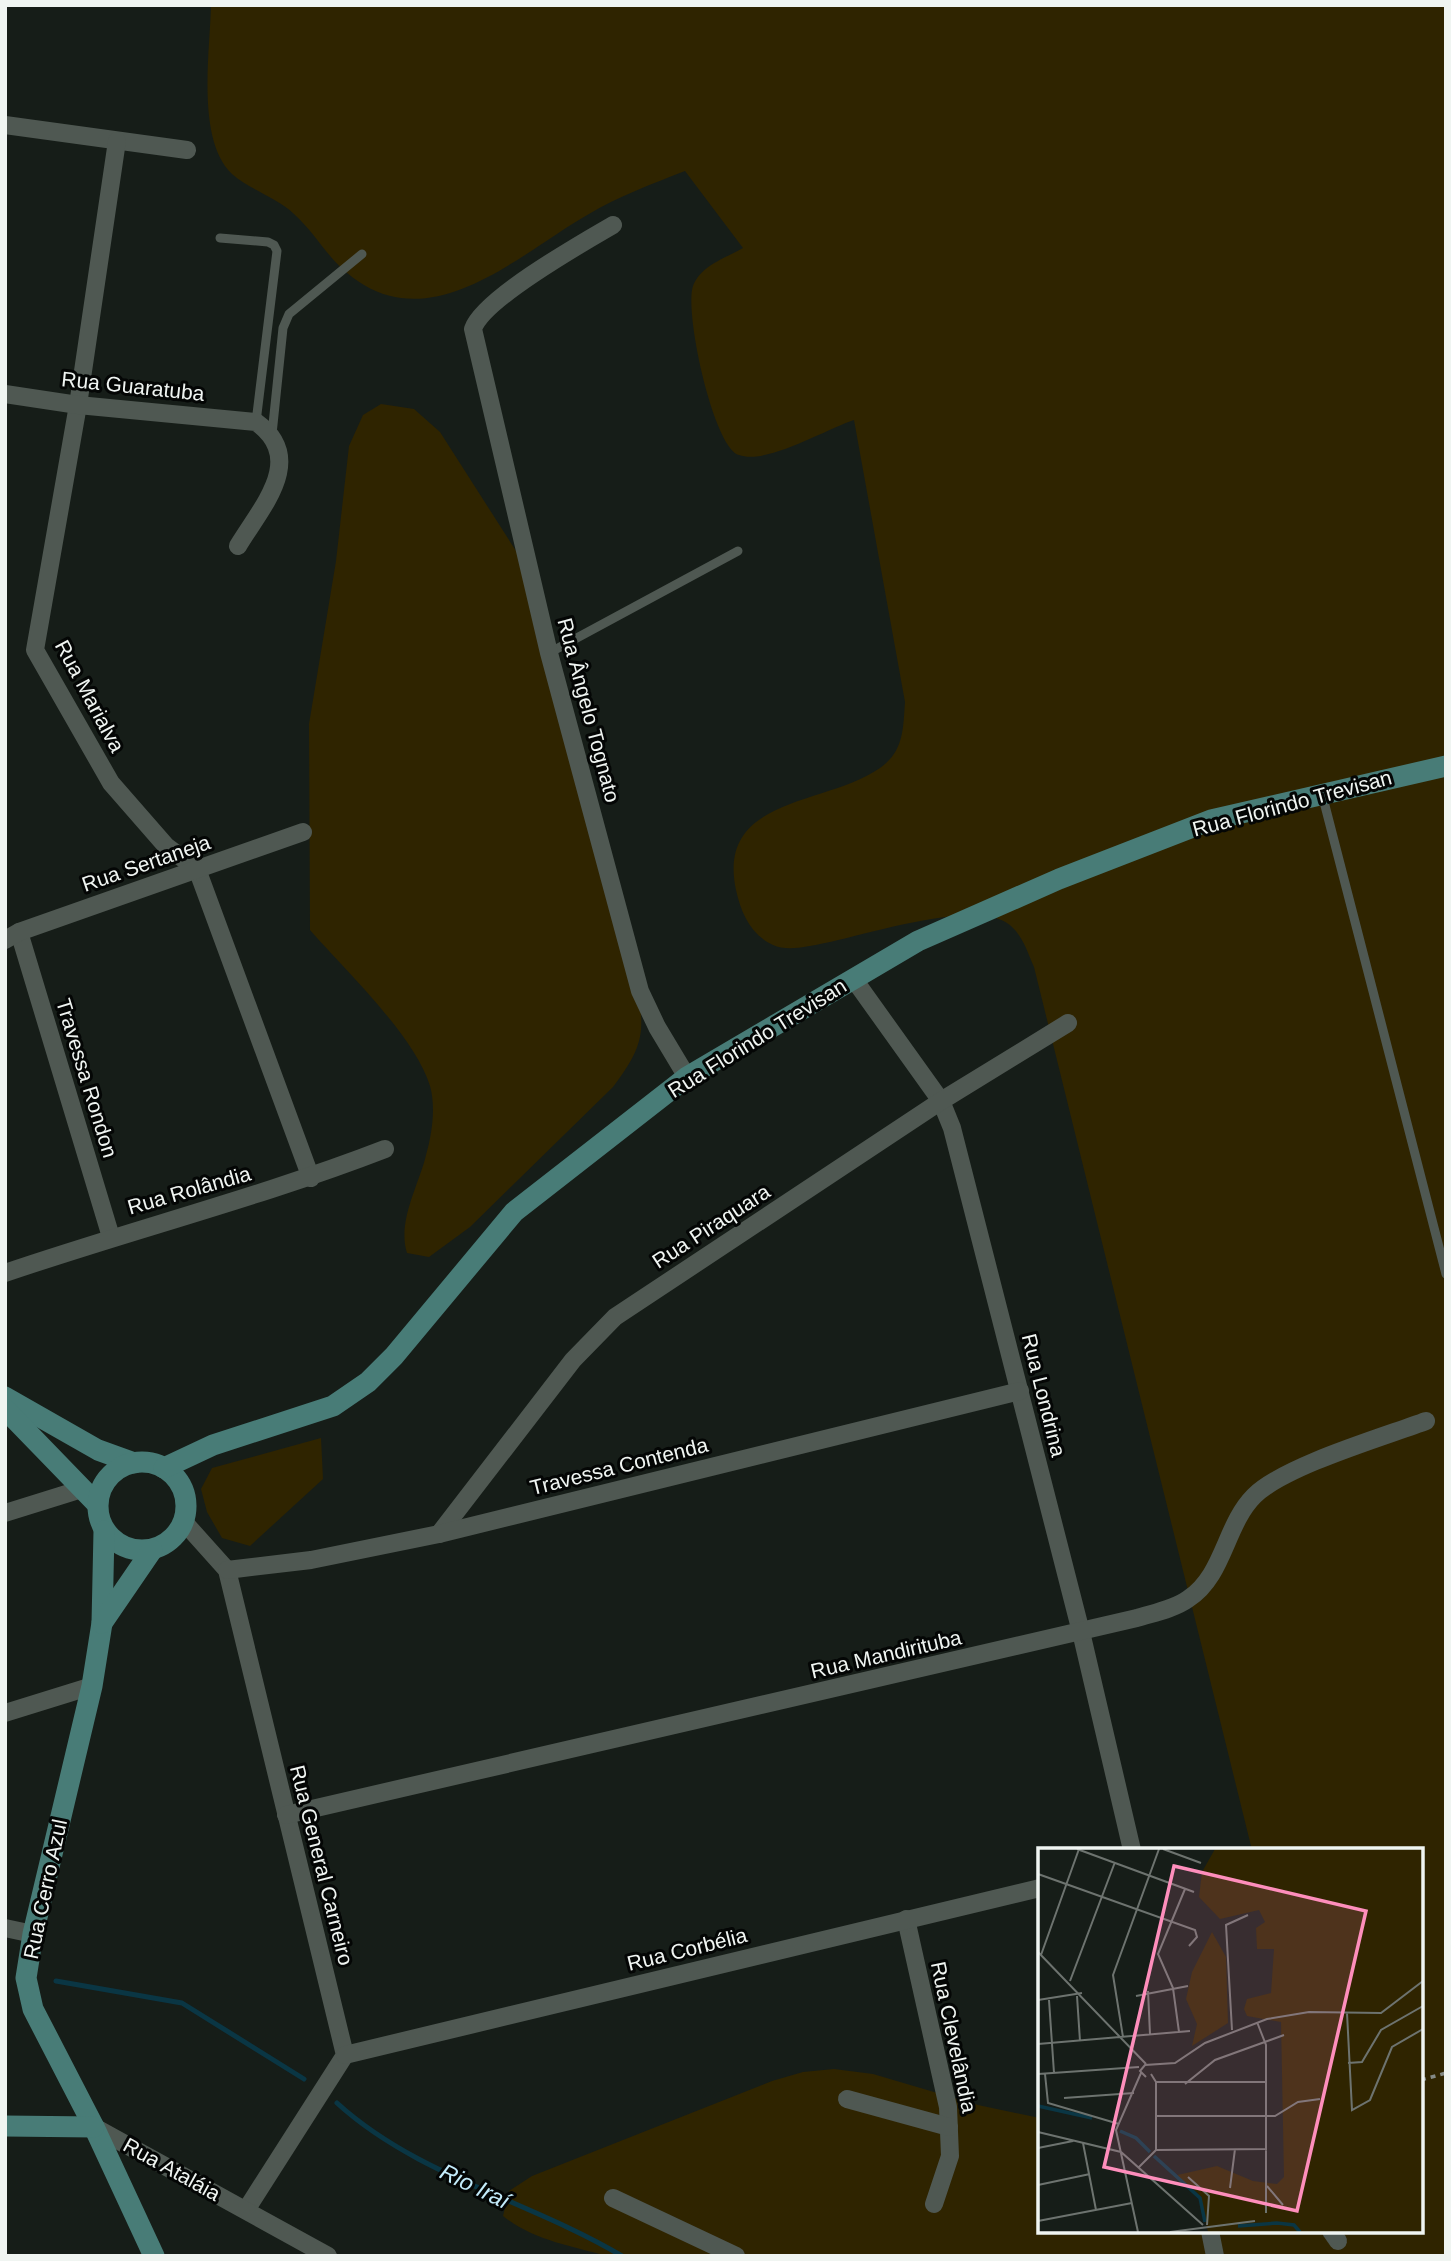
<svg xmlns="http://www.w3.org/2000/svg" width="1451" height="2261" font-family="Arial,sans-serif">
	<rect width="100%" height="100%" fill="#161d18"/>
	<g fill="#2f2400">
		<path d="M211 5H1446V2256H607C571 2246 533 2240 503 2216L509 2191 532 2176 772 2081 803 2072 834 2069 873 2074 978 2105 1040 2118V2231H1421V1850H1252L1034 967C1027 951 1022 933 1007 923 972 900 866 935 825 943 810 946 787 952 773 945 751 935 741 913 736 890 716 796 826 806 880 768 904 751 903 729 905 702L854 420C826 429 767 465 739 455 713 447 684 311 693 286 701 265 726 258 743 248L685 171C652 184 619 196 589 214 525 250 441 331 364 285 328 263 322 240 294 214 276 197 250 190 232 174 196 140 210 52 211 5Z"/>
		<path d="M381 404 414 409 440 432 525 565 636 973C643 1028 649 1040 613 1087L470 1227 429 1257 407 1253C397 1221 419 1185 426 1155 432 1134 436 1107 430 1086 415 1036 345 970 310 930L309 724 336 561 349 446 363 415Z"/>
		<polygon points="321,1438 323,1479 250,1546 222,1538 207,1512 201,1489 212,1468"/>
	</g>
	<g fill="none" stroke-linecap="round" stroke-linejoin="round">
		<g stroke="#0a3644" stroke-width="5">
			<polyline points="56,1981 182,2003 304,2079"/>
			<path d="M337 2103C417 2176 530 2201 622 2256"/>
		</g>
		<polyline stroke="#848a86" stroke-width="3.5" stroke-dasharray="5 5" stroke-linecap="butt" points="1421,2080 1446,2073"/>
		<g stroke="#4f5852" stroke-width="9">
			<polyline points="220,238 268,242 274,245 277,251 256,422"/>
			<polyline points="272,434 283,328 289,314 362,254"/>
			<polyline points="549,653 738,551"/>
			<polyline points="1322,794 1446,1274"/>
		</g>
		<g stroke="#4f5852" stroke-width="18">
			<polyline points="5,125 187,150"/>
			<polyline points="117,141 78,405 35,650 111,783 166,846 197,869 311,1178"/>
			<path d="M613 225C582 243 483 299 473 329L549 653 640 991 657 1027 687 1077"/>
			<path d="M5 394 78 405 256 422C307 459 262 506 238 546"/>
			<polyline points="19,932 111,1237"/>
			<polyline points="5,940 19,932 303,832"/>
			<polyline points="853,978 941,1101 952,1128 1081,1632 1132,1850"/>
			<path d="M5 1273C131 1230 261 1197 385 1149"/>
			<polyline points="5,1513 82,1489"/>
			<polyline points="184,1522 227,1570 345,2055 246,2210"/>
			<polyline points="439,1534 573,1360 615,1317 941,1101 1068,1023"/>
			<polyline points="227,1570 311,1560 439,1534 1020,1391"/>
			<polyline points="5,1713 92,1686"/>
			<path d="M286 1815 1137 1618C1153 1613 1174 1609 1188 1599 1224 1576 1225 1525 1254 1496 1284 1466 1383 1437 1426 1421"/>
			<polyline points="906,1919 948,2107 950,2156 934,2204"/>
			<polyline points="5,1928 33,1934"/>
			<polyline points="345,2055 1040,1888"/>
			<polyline points="847,2099 949,2127"/>
			<polyline points="94,2127 328,2256"/>
			<polyline points="613,2198 736,2256"/>
			<polyline points="1210,2231 1215,2256"/>
			<polyline points="1331,2231 1338,2241"/>
		</g>
		<g stroke="#487c77" stroke-width="21">
			<polyline points="5,1397 98,1450 134,1463"/>
			<polyline points="5,1409 97,1504"/>
			<circle cx="142" cy="1506" r="44"/>
			<polyline points="164,1468 213,1445 333,1406 368,1382 394,1356 514,1212 687,1077 918,941 1059,879 1211,820 1446,766"/>
			<polyline points="104,1531 102,1623 92,1686 33,1934 26,1978 33,2009 94,2127 154,2256"/>
			<polyline points="102,1623 152,1550"/>
			<polyline points="5,2126 94,2127"/>
		</g>
	</g>
	<g text-anchor="middle" dominant-baseline="central" stroke-width="6" stroke-linejoin="round" paint-order="stroke">
		<g font-size="21" fill="#f0f5f2" stroke="#040605">
			<text transform="translate(133 386) rotate(6)">Rua Guaratuba</text>
			<text transform="translate(90 696) rotate(62)">Rua Marialva</text>
			<text transform="translate(589 710) rotate(75)">Rua Ângelo Tognato</text>
			<text transform="translate(1292 803) rotate(-15)">Rua Florindo Trevisan</text>
			<text transform="translate(146 863) rotate(-19)">Rua Sertaneja</text>
			<text transform="translate(757 1038) rotate(-32)">Rua Florindo Trevisan</text>
			<text transform="translate(87 1078) rotate(73)">Travessa Rondon</text>
			<text transform="translate(189 1190) rotate(-16)">Rua Rolândia</text>
			<text transform="translate(711 1226) rotate(-33)">Rua Piraquara</text>
			<text transform="translate(1044 1395) rotate(76)">Rua Londrina</text>
			<text transform="translate(619 1466) rotate(-14)">Travessa Contenda</text>
			<text transform="translate(886 1654) rotate(-13)">Rua Mandirituba</text>
			<text transform="translate(322 1865) rotate(76)">Rua General Carneiro</text>
			<text transform="translate(45 1889) rotate(-78)">Rua Cerro Azul</text>
			<text transform="translate(687 1949) rotate(-14)">Rua Corbélia</text>
			<text transform="translate(954 2037) rotate(78)">Rua Clevelândia</text>
			<text transform="translate(172 2169) rotate(29)">Rua Ataláia</text>
		</g>
		<g font-size="23" font-style="italic" fill="#c3ebfa" stroke="#040605">
			<text transform="translate(475 2186) rotate(26)">Rio Iraí</text>
		</g>
	</g>
	<g transform="translate(1038 1848)">
		<rect width="385" height="385" fill="#161d18"/>
		<path d="M177 1H385V384H170L160 345 135 328 179 318 215 333 239 336 246 329 243 174 209 168 206 161 209 151 233 145 236 101H219L218 80 227 74 221 62 182 71 161 49 164 24ZM174 84 188 109 190 175 154 198 159 176 148 151 154 124Z" fill="#2f2400"/>
		<path fill="none" stroke="#0a3644" stroke-width="3.5" d="M0 258 54 270M82 283 98 290 112 304M116 308 162 350 167 374M200 378 239 375 256 377 262 384"/>
		<path fill="none" stroke="#6d736f" stroke-width="2" d="M39 1 156 44M125 1 163 15M0 26 157 82 159 89 151 98M0 104 108 216M3 107 41 1M32 133 77 14M110 143 112 186M39 148 42 193M98 148 150 138M0 152 44 145M11 152 16 225M309 165 314 262 332 252 354 199 385 181M219 174 228 197V365M194 182 188 77 210 67M141 184 135 140 120 106 147 41M85 189 75 127 121 1M0 196 152 183M310 215 324 214 343 182 385 158M0 226 101 219M7 226 10 255 81 276M108 229 102 223 107 217 137 215 167 195 229 171 271 164 343 165 385 133M118 234H228M147 236 177 212 246 187M26 250 96 245M118 268H237L260 254 282 251M0 284 83 304 165 377M45 295 58 362M0 300 35 293M118 302 229 301M101 319 118 302V234L113 226M150 329 171 348 169 377M0 337 52 326M229 338 245 357M192 340 197 301M0 373 94 355M100 384 78 282 103 225M132 384 217 373"/>
		<path fill="#fe8ebc" fill-opacity="0.15" stroke="#fe8ebc" stroke-width="3.5" d="M136 18 328 63 259 363 66 319Z"/>
		<rect width="385" height="385" fill="none" stroke="#f0f5f2" stroke-width="3.5"/>
	</g>
	<rect width="1451" height="2261" fill="none" stroke="#f0f5f2" stroke-width="14"/>
</svg>
